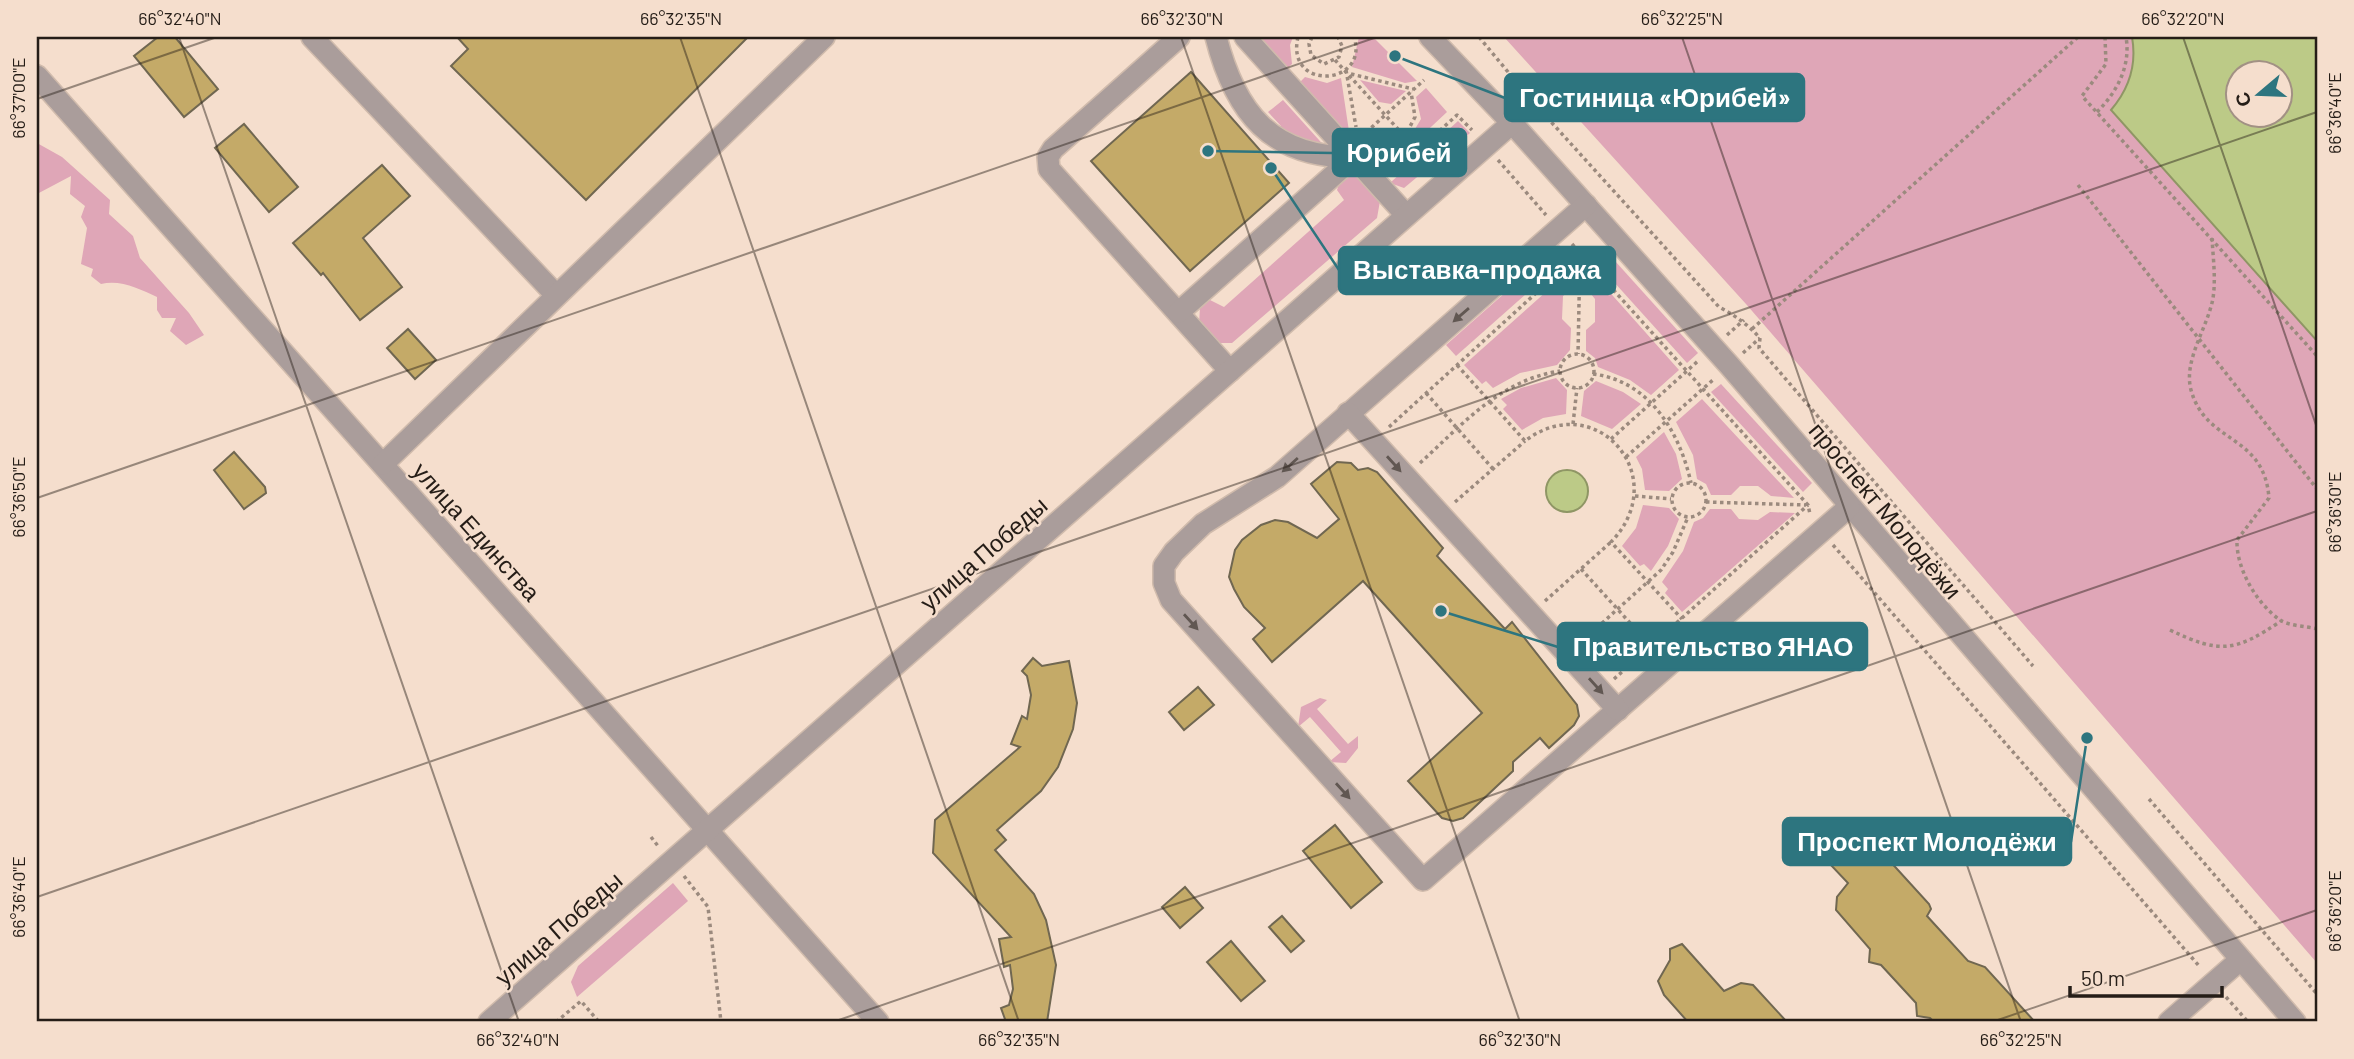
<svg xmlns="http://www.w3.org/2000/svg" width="2354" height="1059" font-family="Barlow,sans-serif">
	<rect width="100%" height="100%" fill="#f5decd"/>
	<g fill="#dfa6b7">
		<polygon points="1259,37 1293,37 1290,45 1292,64 1287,68"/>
		<polygon points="1359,37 1373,37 1417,81 1405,83 1352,67"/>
		<path d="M1504 37H2132C2137 66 2129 88 2111 111L2317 341V963L1746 304Z"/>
		<polygon points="1305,77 1327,83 1341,78 1350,138 1300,82"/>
		<polygon points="1360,80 1406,91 1391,104 1379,102"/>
		<polygon points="1426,88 1447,112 1417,140 1412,134 1421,119 1416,97"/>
		<polygon points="1283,100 1328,150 1279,129 1281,126 1268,112"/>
		<polygon points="1458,121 1470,133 1404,188 1390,183"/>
		<path d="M37 143 62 157 110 200 109 214 133 236 140 258 189 313 204 335 186 345 170 331 176 318H162L157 310V297C140 289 120 279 101 284L91 276 93 269 81 264 87 228 81 217 85 206 70 194 71 176 37 194Z"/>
		<path d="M1354 176 1360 178 1380 201 1377 218 1232 343H1214L1199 325 1200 307 1210 300 1224 307 1344 200 1337 190C1340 181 1345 177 1354 176Z"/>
		<polygon points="1559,245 1569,256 1456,356 1446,345"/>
		<polygon points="1606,251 1698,353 1687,363 1595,261"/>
		<polygon points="1575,266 1574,288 1563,296 1562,319 1571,328 1570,350 1557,365 1520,373 1493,388 1486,381 1482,384 1464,365"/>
		<polygon points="1589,269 1679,370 1651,395 1630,380 1598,367 1595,358 1586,351 1586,330 1595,322 1595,299 1587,289"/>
		<polygon points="1556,378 1567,390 1566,414 1543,418 1522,430 1503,409 1507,405 1501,399 1521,388"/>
		<polygon points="1596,381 1623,392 1641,404 1612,429 1581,416 1584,391"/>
		<polygon points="1721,384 1812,483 1803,492 1711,392"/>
		<polygon points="1702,399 1794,498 1771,496 1758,486 1740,486 1731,495 1711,495 1706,484 1697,479 1693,455 1676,422"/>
		<polygon points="1664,432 1676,454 1682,479 1669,491 1645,490 1642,469 1636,457"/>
		<polygon points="1643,505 1669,508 1679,519 1668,546 1651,571 1644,564 1640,566 1622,546 1636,528"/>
		<polygon points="1710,509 1731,509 1739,519 1758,520 1770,512 1795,513 1682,612 1665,593 1668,589 1662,582 1683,551 1694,522 1703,518"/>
		<polygon points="1320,698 1327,700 1317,709 1348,744 1358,736 1358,748 1346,763 1329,762 1341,752 1310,717 1298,727 1301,707"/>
		<polygon points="673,883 688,901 577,997 571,982 578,966"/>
	</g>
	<g fill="#bcca87" stroke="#8f9665" stroke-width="2" fill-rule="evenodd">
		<path d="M2132 37H2317V341L2111 110C2130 88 2137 65 2132 37ZM2238 74H2280V116H2238Z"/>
		<circle cx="1567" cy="491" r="21"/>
	</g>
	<g fill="#c4aa68" stroke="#706751" stroke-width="2">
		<polygon points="158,37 175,37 218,89 184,117 134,56"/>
		<polygon points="457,37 748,37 586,200 451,66 468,49"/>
		<polygon points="1191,72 1289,183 1190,271 1091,161"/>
		<polygon points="244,124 298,187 269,212 215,148"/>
		<polygon points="382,165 410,196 363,238 402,287 360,320 323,273 321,275 293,243"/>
		<polygon points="408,329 436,360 415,379 387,348"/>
		<polygon points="234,452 265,487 266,493 244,509 214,470"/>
		<polygon points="1337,462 1351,463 1358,470 1368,468 1377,472 1443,548 1437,556 1505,629 1512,622 1577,705 1579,716 1574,725 1549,748 1540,738 1513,762 1513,771 1463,818 1453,821 1442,818 1408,781 1482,713 1363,581 1272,662 1253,639 1265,628 1244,607 1234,589 1229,577 1235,550 1242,540 1261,525 1275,520 1288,522 1317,538 1339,519 1311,484"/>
		<polygon points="1033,658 1042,666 1069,661 1077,703 1073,729 1058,767 1041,791 997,830 1006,840 995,850 1034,894 1046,920 1056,965 1047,1022 1006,1022 1001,1008 1009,1005 1013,989 1010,965 1004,967 999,939 1011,937 933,853 935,820 1020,747 1011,744 1022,716 1027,719 1031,695 1027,676 1022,671"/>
		<polygon points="1198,687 1214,705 1184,730 1169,712"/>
		<polygon points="1838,819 1856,824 1929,904 1931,909 1927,916 1968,961 1985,967 2035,1022 1934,1022 1930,1018 1917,1016 1916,1003 1881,965 1869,962 1870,949 1836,910 1837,897 1848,883 1810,843 1807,833 1816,825 1828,828"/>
		<polygon points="1335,825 1382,882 1351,908 1303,851"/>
		<polygon points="1185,887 1203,908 1180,928 1162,907"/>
		<polygon points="1282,916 1304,941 1291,952 1269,927"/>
		<polygon points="1231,941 1265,981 1241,1001 1207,962"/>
		<polygon points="1682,944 1724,991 1741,983 1753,985 1787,1022 1688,1022 1664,995 1658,981 1670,960 1670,949"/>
	</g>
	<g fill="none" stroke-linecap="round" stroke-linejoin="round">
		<defs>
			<g id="minor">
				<polyline points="312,37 556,295"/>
				<polyline points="1179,37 1053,149 1048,157 1049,169 1230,371"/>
				<path d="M1216 37C1235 112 1271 158 1354 157"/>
				<polyline points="1245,37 1406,215"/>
				<polyline points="1430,37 1512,123 1729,365 2295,1022"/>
				<polyline points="37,76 878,1022"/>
				<polyline points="1586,205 1277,477 1203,524 1174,552 1164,566 1164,583 1171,600 1423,880 1849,507"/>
				<polyline points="1179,312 1354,157"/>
				<polyline points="1348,413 1618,710"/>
				<polyline points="383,464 824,37"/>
				<polyline points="489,1022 1512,123"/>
				<polyline points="2169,1022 2240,960"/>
			</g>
		</defs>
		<use href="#minor" stroke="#d0bbac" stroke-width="24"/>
		<g stroke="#9b8a7e" stroke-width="3.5" stroke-dasharray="3.5 3.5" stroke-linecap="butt">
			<path d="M1298 37C1285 92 1370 86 1354 37"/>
			<polyline points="1312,37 1309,44 1311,55 1324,64 1339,57 1342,46 1338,37"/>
			<path d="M1479 37 1533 102 1719 307C1736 316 1747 324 1760 338L1759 348 2033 666"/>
			<polyline points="2105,37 2106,64 2082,96 2317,356"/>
			<polyline points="1335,60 1418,151"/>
			<polyline points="1346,70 1356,127"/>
			<polyline points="1351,74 1413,89"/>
			<path d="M2097 112C2117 92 2131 66 2126 37"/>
			<polyline points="1361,137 1424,80"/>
			<polyline points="1369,142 1382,144 1405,136 1415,117 1411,92"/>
			<polyline points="1498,160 1546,215"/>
			<polyline points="1393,173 1457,115 1472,130"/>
			<polyline points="2078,185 2317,489"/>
			<path d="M2212 238C2213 257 2216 279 2213 298 2208 327 2183 360 2191 390 2206 445 2264 433 2269 498L2237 540C2236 568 2256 603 2280 620 2289 626 2306 626 2317 629"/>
			<polyline points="1572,244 1580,253 1578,354"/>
			<polyline points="1752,329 2078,37"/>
			<polyline points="1727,335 1744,320"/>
			<polyline points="1743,353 1760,338"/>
			<circle cx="1577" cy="371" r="17"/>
			<path d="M1457 365 1525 441C1596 387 1674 477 1611 542L1682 619"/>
			<path d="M1593 374C1650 381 1680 433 1691 483"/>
			<polyline points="1426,393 1493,469"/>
			<polyline points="1573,424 1577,388"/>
			<polyline points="1389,427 1580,253 1808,505 1810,514"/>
			<polyline points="1611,439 1698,361"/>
			<polyline points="1626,457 1714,379"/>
			<path d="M1420 463C1463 424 1500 380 1560 371"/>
			<circle cx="1689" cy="500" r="17"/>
			<polyline points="1635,496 1671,499"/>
			<polyline points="1455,502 1525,441"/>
			<polyline points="1706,502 1806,505"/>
			<polyline points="1833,545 2200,967"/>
			<polyline points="1581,569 1651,646"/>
			<polyline points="1545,601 1611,542"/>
			<path d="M2170 630C2220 654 2235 652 2281 621"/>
			<polyline points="1581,642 1661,570 1673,552 1688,517"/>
			<polyline points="1614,679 1808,505"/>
			<polyline points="2149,799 2317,994"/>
			<polyline points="651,837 658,846"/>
			<polyline points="684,876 708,907 721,1022"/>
			<polyline points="2226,997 2248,1022"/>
			<polyline points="556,1022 581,1001 599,1022"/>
		</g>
		<use href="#minor" stroke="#aa9d9b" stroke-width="21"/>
	</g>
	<defs><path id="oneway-solid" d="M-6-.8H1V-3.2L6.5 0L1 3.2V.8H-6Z" transform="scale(1.75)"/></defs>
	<g fill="#615752">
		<use href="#oneway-solid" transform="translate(1461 315) rotate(139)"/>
		<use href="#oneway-solid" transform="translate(1394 464) rotate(48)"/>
		<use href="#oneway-solid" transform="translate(1290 465) rotate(138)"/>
		<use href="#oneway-solid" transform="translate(1191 622) rotate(48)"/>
		<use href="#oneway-solid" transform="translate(1596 686) rotate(48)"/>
		<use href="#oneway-solid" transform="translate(1343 791) rotate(48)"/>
	</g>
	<path fill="none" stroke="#251d17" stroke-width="2" stroke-opacity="0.45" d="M179 37 519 1022M680 37 1019 1022M1181 37 1520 1022M1682 37 2021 1022M2183 37 2317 428M37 99 217 37M37 498 1377 37M37 897 2317 112M833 1022 2317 511M1992 1022 2317 910"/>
	<g text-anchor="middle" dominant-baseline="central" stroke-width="5" stroke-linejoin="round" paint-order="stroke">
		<g font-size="24" fill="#251d17" stroke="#f5decd">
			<text transform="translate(1886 510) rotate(50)">проспект Молодёжи</text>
			<text transform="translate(477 531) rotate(48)">улица Единства</text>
			<text transform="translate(983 553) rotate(-41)">улица Победы</text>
			<text transform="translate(558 928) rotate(-41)">улица Победы</text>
		</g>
	</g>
	<path fill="none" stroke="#2d757f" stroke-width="2.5" d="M1395 56L1505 98M1208 151L1333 153M1271 168L1339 270M1441 611L1558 647M2087 738L2071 842"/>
	<g fill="#2d757f" stroke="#f5decd" stroke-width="2.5">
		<circle cx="1395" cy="56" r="7"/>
		<circle cx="1208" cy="151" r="7"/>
		<circle cx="1271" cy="168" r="7"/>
		<circle cx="1441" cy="611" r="7"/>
		<circle cx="2087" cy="738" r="7"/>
	</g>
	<g fill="#2d757f" stroke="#2d757f" stroke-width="2.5">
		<rect x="1505" y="74" width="299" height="47" rx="7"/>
		<rect x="1333" y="129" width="133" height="47" rx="7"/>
		<rect x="1339" y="247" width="276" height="47" rx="7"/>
		<rect x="1558" y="623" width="309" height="47" rx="7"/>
		<rect x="1783" y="818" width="288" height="47" rx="7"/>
	</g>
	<g font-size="26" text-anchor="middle" font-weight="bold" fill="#fff">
		<text x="1655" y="107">Гостиница «Юрибей»</text>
		<text x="1399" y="162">Юрибей</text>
		<text x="1477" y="279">Выставка-продажа</text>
		<text x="1713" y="656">Правительство ЯНАО</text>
		<text x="1927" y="851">Проспект Молодёжи</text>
	</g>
	<rect width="2354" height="1059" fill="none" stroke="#f5decd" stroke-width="77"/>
	<g transform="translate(2259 94) rotate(251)"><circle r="33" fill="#f5decd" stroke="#a29184" stroke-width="2"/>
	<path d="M0-5L12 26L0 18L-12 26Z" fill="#2d757f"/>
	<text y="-10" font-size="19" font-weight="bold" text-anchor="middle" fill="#251d17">С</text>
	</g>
	<path d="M2070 986v10h152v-10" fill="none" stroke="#251d17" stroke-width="3.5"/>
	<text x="2081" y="986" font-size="21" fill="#251d17" stroke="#f5decd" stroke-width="5" paint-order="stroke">50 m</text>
	<rect x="38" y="38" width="2278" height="982" fill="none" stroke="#251d17" stroke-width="2.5"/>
	<g font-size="18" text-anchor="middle" fill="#251d17">
		<text x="180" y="25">66°32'40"N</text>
		<text x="681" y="25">66°32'35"N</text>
		<text x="1182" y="25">66°32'30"N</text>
		<text x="1682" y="25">66°32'25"N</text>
		<text x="2183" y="25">66°32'20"N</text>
		<text transform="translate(19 98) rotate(-90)" y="6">66°37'00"E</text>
		<text transform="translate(2335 113) rotate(-90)" y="6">66°36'40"E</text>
		<text transform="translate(19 497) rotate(-90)" y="6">66°36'50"E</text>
		<text transform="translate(2335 512) rotate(-90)" y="6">66°36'30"E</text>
		<text transform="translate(19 897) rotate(-90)" y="6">66°36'40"E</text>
		<text transform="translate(2335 911) rotate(-90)" y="6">66°36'20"E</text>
		<text x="518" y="1046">66°32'40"N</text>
		<text x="1019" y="1046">66°32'35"N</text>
		<text x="1520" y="1046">66°32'30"N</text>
		<text x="2021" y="1046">66°32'25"N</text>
	</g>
</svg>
